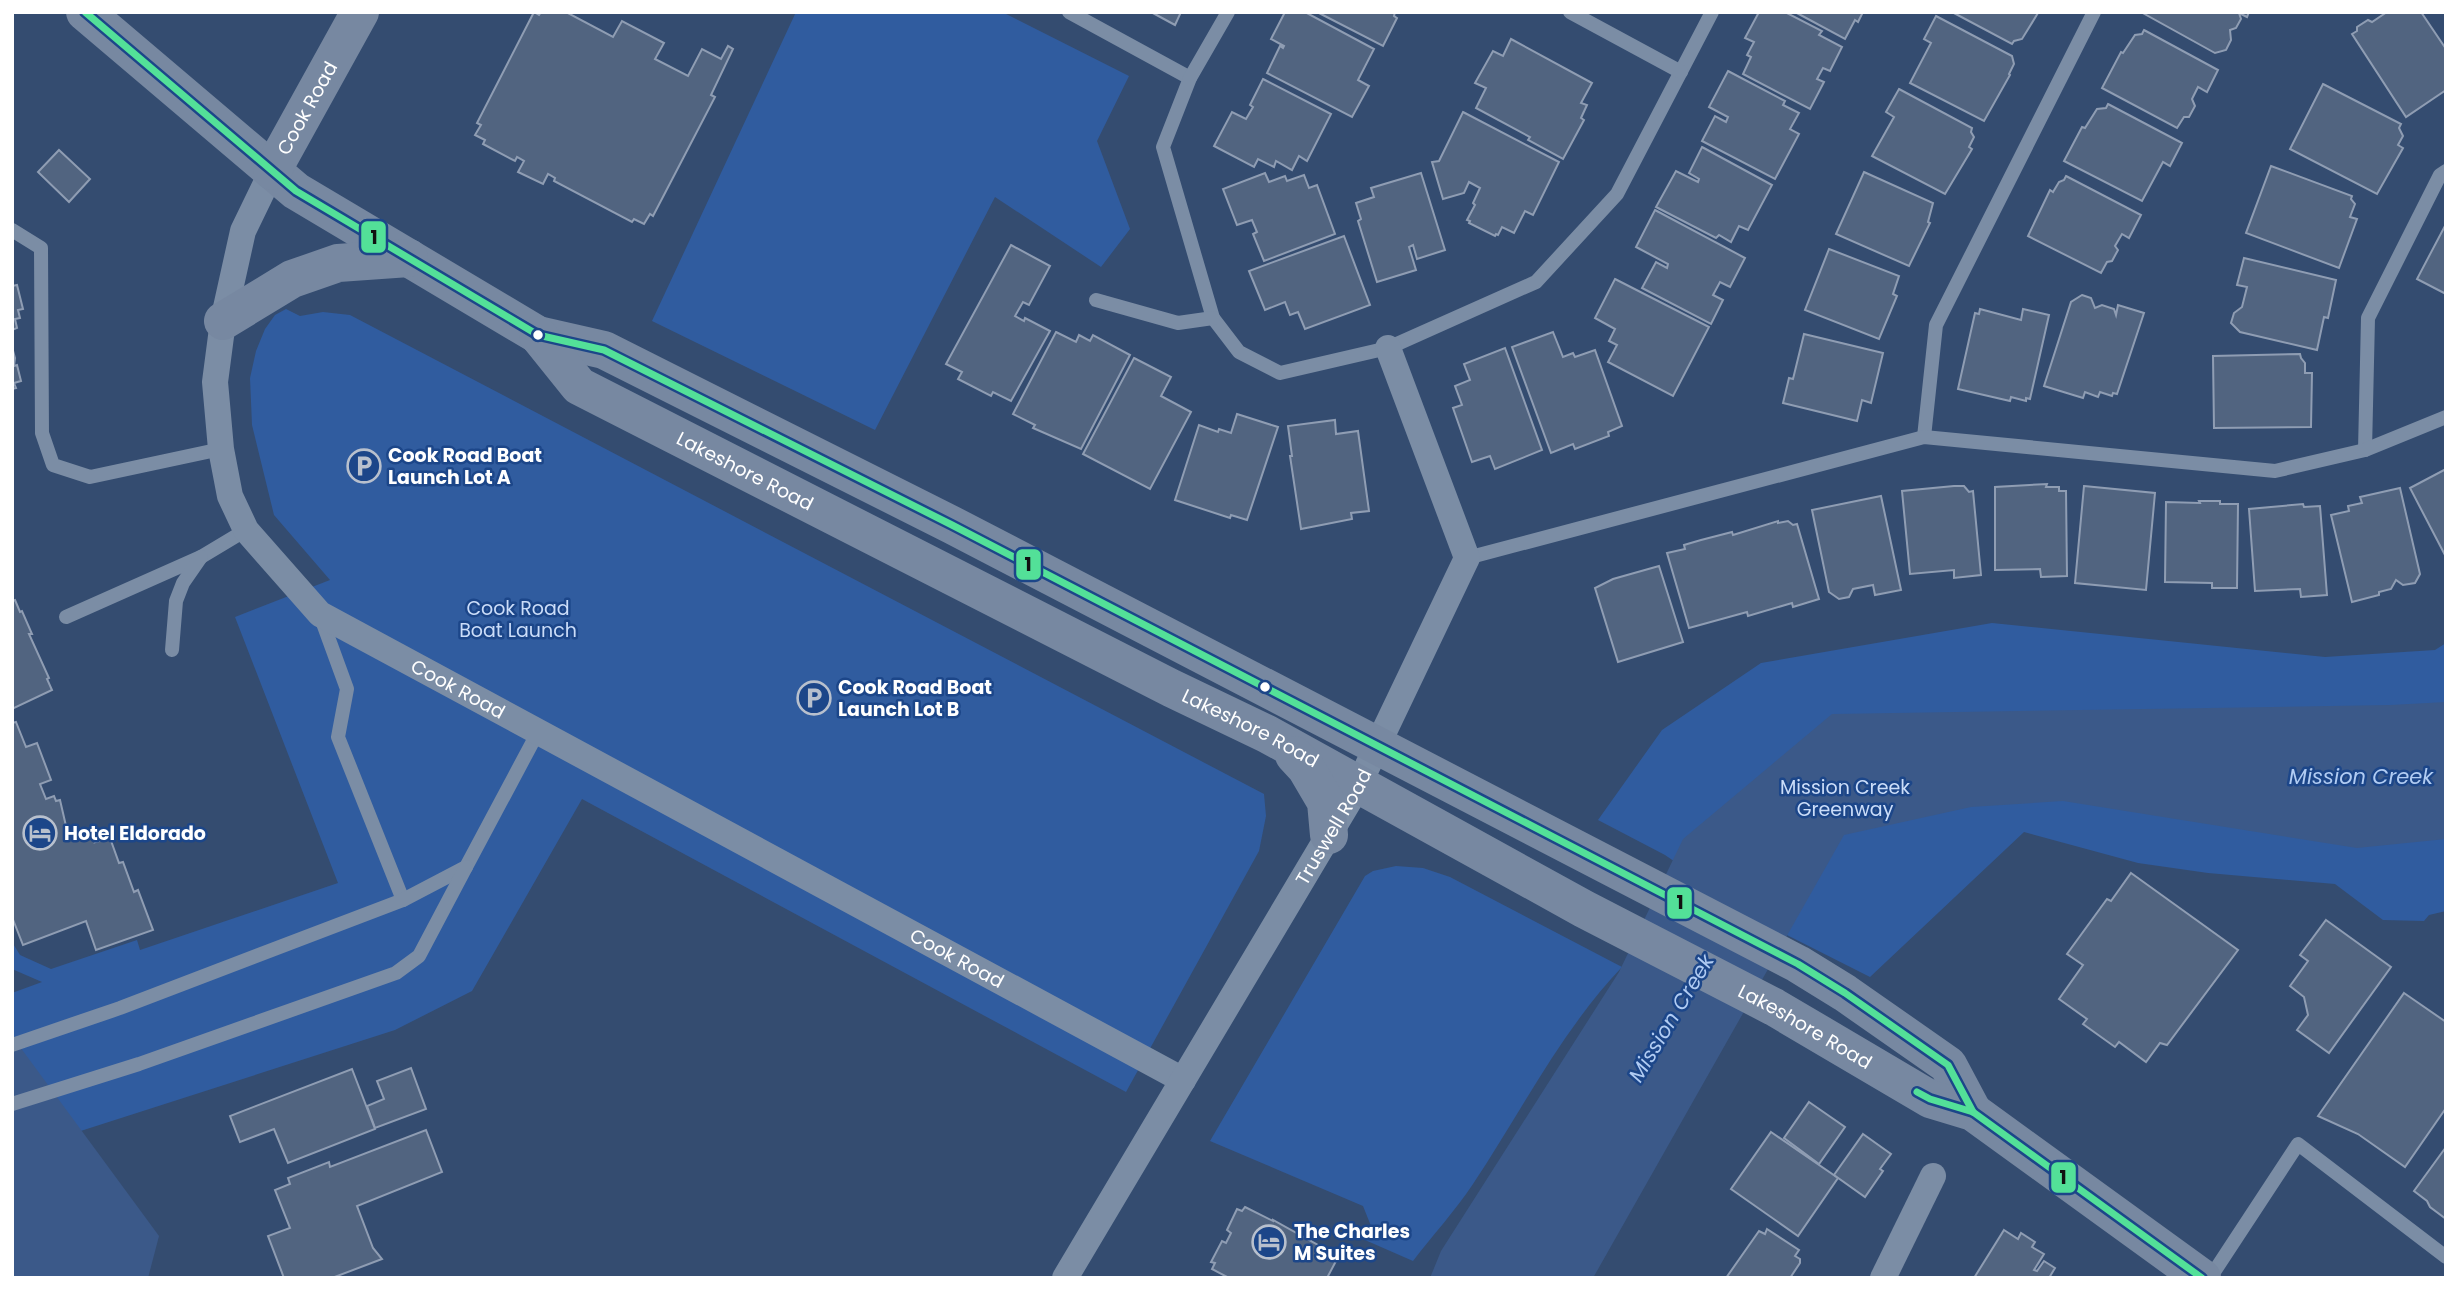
<svg xmlns="http://www.w3.org/2000/svg" width="2458" height="1290" font-family="Poppins,sans-serif">
	<rect width="100%" height="100%" fill="#344c70"/>
	<g fill="#305c9f">
		<polygon points="796,12 1002,12 1129,76 1097,141 1130,229 1101,267 995,197 875,430 652,321"/>
		<polygon points="286,309 300,316 323,312 350,315 1264,794 1266,816 1259,851 1126,1092 582,799 472,991 395,1030 12,1153 12,993 42,982 12,969 12,942 20,955 51,969 137,940 140,950 338,883 235,617 330,580 274,515 252,425 250,378 256,351 265,329 275,315"/>
		<polygon points="1992,623 2325,657 2435,650 2446,643 2446,911 2429,915 2424,921 2383,920 2335,884 2208,873 2138,863 2024,832 1870,977 1769,926 1665,855 1598,820 1662,730 1761,663"/>
		<path d="M1396 866 1423 868 1450 877 1622 967C1561 1031 1521 1112 1473 1184 1455 1211 1433 1235 1413 1261L1365 1240 1371 1226 1363 1206 1210 1141 1365 876 1373 871Z"/>
	</g>
	<g fill="#3b5989">
		<polygon points="2446,702 2446,839 2357,848 2063,801 1971,807 1844,835 1593,1278 1430,1278 1441,1251 1619,972 1683,839 1832,714 2390,705"/>
		<polygon points="12,1036 159,1236 148,1278 12,1278"/>
	</g>
	<g fill="#516480" stroke="#8f9db3" stroke-width="2">
		<polygon points="534,12 539,15 541,12 566,12 613,37 622,21 664,43 655,59 688,76 702,49 721,59 728,46 733,49 711,95 715,97 653,216 650,214 644,224 634,219 632,222 554,181 555,178 548,174 543,184 518,172 524,161 517,157 515,161 483,144 485,140 475,135 481,125 477,123"/>
		<polygon points="1151,12 1181,12 1175,25"/>
		<polygon points="1285,12 1305,12 1374,49 1358,80 1369,86 1352,117 1267,73 1280,46 1283,48 1284,46 1271,39"/>
		<polygon points="1317,12 1395,12 1394,16 1397,18 1383,46"/>
		<polygon points="1759,12 1785,12 1822,31 1819,35 1842,47 1830,71 1823,68 1817,79 1824,82 1810,109 1743,74 1751,57 1747,55 1754,42 1745,38"/>
		<polygon points="1795,12 1863,12 1858,22 1855,20 1845,39"/>
		<polygon points="1952,12 2037,12 2038,13 2022,39 2014,41 2012,44"/>
		<polygon points="2141,12 2249,12 2247,17 2239,13 2241,19 2236,28 2230,30 2231,40 2226,50 2215,53"/>
		<polygon points="2387,12 2421,12 2446,49 2446,90 2406,117 2352,34 2357,31 2357,27 2368,20 2372,22"/>
		<polygon points="1936,16 2012,56 2014,64 2009,74 2010,75 1984,121 1910,83 1931,43 1924,39"/>
		<polygon points="2144,30 2218,70 2207,92 2198,87 2192,99 2195,106 2189,117 2184,117 2177,128 2102,88 2121,52 2123,53 2135,35 2142,34"/>
		<polygon points="1511,39 1592,83 1581,103 1587,105 1581,118 1584,120 1563,159 1528,140 1530,137 1476,108 1486,88 1475,83 1493,51 1503,56"/>
		<polygon points="1728,71 1785,101 1783,105 1799,113 1790,129 1799,134 1775,179 1702,141 1715,116 1726,122 1728,117 1709,107"/>
		<polygon points="1263,79 1331,114 1307,161 1299,156 1292,170 1276,161 1274,167 1258,159 1254,167 1214,146 1232,112 1246,119 1253,107 1250,105"/>
		<polygon points="2323,84 2401,124 2399,128 2403,136 2398,145 2403,148 2377,194 2290,149"/>
		<polygon points="1899,89 1972,128 1971,132 1974,137 1969,147 1972,149 1945,194 1872,156 1894,117 1886,112"/>
		<polygon points="2108,104 2182,143 2170,166 2163,162 2142,201 2064,161 2082,127 2085,128 2097,109 2106,108"/>
		<polygon points="1463,112 1559,162 1533,215 1525,211 1514,233 1502,227 1498,235 1496,234 1495,236 1469,223 1470,221 1467,220 1475,205 1473,203 1480,188 1469,182 1464,193 1443,199 1432,162 1439,161"/>
		<polygon points="1702,147 1772,185 1748,230 1739,226 1731,242 1719,235 1716,238 1656,207 1676,171 1698,182 1699,179 1689,173"/>
		<polygon points="59,150 90,179 69,202 38,172"/>
		<polygon points="2271,166 2352,196 2351,199 2355,204 2350,217 2357,219 2339,268 2246,233"/>
		<polygon points="1864,172 1933,203 1928,222 1930,223 1909,266 1836,234"/>
		<polygon points="1265,173 1269,182 1285,176 1287,181 1304,175 1309,188 1317,185 1335,234 1264,261 1253,234 1257,232 1252,220 1237,225 1223,189"/>
		<polygon points="1421,173 1445,250 1417,259 1413,245 1409,247 1416,270 1377,282 1358,221 1361,219 1356,203 1374,197 1371,188"/>
		<polygon points="2066,176 2141,215 2129,238 2122,234 2115,246 2118,250 2112,261 2107,262 2101,273 2028,236 2050,190 2053,192 2059,182 2064,180"/>
		<polygon points="1655,210 1745,258 1730,287 1720,282 1713,295 1723,300 1711,324 1642,288 1656,262 1667,268 1668,264 1636,247"/>
		<polygon points="2446,224 2446,294 2417,279"/>
		<polygon points="1344,236 1370,305 1305,329 1298,312 1290,315 1285,302 1265,310 1249,271"/>
		<polygon points="1011,245 1050,266 1029,305 1023,302 1015,316 1024,321 1025,318 1050,331 1011,401 993,392 991,396 958,379 962,372 946,364"/>
		<polygon points="1829,249 1899,276 1893,294 1897,296 1879,339 1805,310"/>
		<polygon points="2244,258 2336,280 2328,318 2324,317 2317,350 2240,332 2231,323 2234,313 2242,307 2247,287 2237,285"/>
		<polygon points="1615,279 1709,327 1673,396 1608,362 1617,345 1609,341 1615,329 1595,318"/>
		<polygon points="17,285 23,309 18,310 20,318 15,319 17,328 12,330 12,286"/>
		<polygon points="2082,295 2091,298 2095,308 2102,305 2114,309 2116,315 2118,305 2144,313 2117,394 2113,393 2112,396 2100,392 2098,397 2085,392 2083,398 2044,386 2071,302"/>
		<polygon points="1980,309 2021,320 2023,309 2049,315 2030,399 2026,398 2026,401 2011,397 2010,401 1958,389 1975,313 1979,314"/>
		<polygon points="1056,332 1076,342 1079,335 1090,341 1093,335 1130,355 1081,449 1033,428 1035,425 1013,414"/>
		<polygon points="1553,332 1563,357 1573,353 1575,357 1595,350 1622,426 1608,432 1609,436 1575,449 1573,444 1551,453 1512,347"/>
		<polygon points="1804,334 1883,353 1871,403 1862,400 1857,421 1783,403 1789,378 1793,379"/>
		<polygon points="12,347 15,358 14,366 17,365 21,381 14,383 16,388 12,389"/>
		<polygon points="1505,348 1542,450 1495,469 1490,456 1472,462 1453,408 1462,405 1455,386 1470,380 1464,364"/>
		<polygon points="2300,354 2301,358 2305,363 2305,373 2312,373 2311,427 2214,428 2213,356"/>
		<polygon points="1134,358 1171,377 1161,396 1191,412 1150,489 1083,454"/>
		<polygon points="1237,414 1278,427 1247,520 1231,515 1230,518 1175,500 1199,425 1218,432 1219,429 1231,433"/>
		<polygon points="1335,420 1336,434 1358,431 1369,511 1351,513 1352,519 1301,529 1290,456 1292,456 1288,426"/>
		<polygon points="2446,469 2446,557 2410,488"/>
		<polygon points="2047,484 2046,487 2059,487 2059,491 2066,491 2067,576 2041,577 2040,569 1995,570 1995,487"/>
		<polygon points="1954,486 1964,486 1969,492 1973,491 1981,575 1954,578 1954,570 1910,574 1902,491"/>
		<polygon points="2084,486 2155,493 2146,590 2075,583"/>
		<polygon points="2400,488 2420,574 2415,583 2403,585 2396,580 2391,589 2379,592 2379,595 2352,602 2331,515 2349,511 2348,506 2362,503 2360,497"/>
		<polygon points="1881,496 1901,590 1875,595 1873,585 1853,589 1849,597 1839,599 1829,592 1812,510"/>
		<polygon points="2199,501 2220,501 2220,504 2238,504 2237,588 2212,588 2212,583 2165,582 2166,502 2200,503"/>
		<polygon points="2303,504 2304,507 2320,506 2327,595 2301,597 2300,589 2255,591 2249,509"/>
		<polygon points="1778,521 1778,523 1788,521 1793,525 1797,524 1819,599 1793,607 1792,603 1748,616 1747,612 1689,628 1667,553 1685,549 1684,545 1701,540 1732,532 1733,535"/>
		<polygon points="1659,566 1683,642 1618,662 1595,588 1613,579"/>
		<polygon points="15,600 20,612 22,611 32,634 29,634 49,678 47,679 52,690 12,709 12,601"/>
		<polygon points="16,722 26,747 37,743 51,780 40,784 46,799 54,796 56,801 60,800 69,839 78,837 81,829 100,837 96,842 110,838 119,863 123,862 134,892 138,890 153,930 96,950 86,921 23,945 12,917 12,723"/>
		<polygon points="2131,873 2238,950 2167,1045 2160,1043 2146,1062 2119,1042 2115,1047 2083,1024 2087,1019 2059,999 2083,965 2067,954 2107,899 2111,901"/>
		<polygon points="2326,920 2391,967 2329,1053 2297,1030 2308,1015 2304,997 2290,986 2308,961 2300,955"/>
		<polygon points="2404,993 2446,1022 2446,1108 2405,1167 2358,1134 2318,1116"/>
		<polygon points="411,1068 426,1109 375,1128 367,1106 384,1099 377,1081"/>
		<polygon points="352,1069 375,1129 288,1163 274,1129 240,1142 230,1116"/>
		<polygon points="1809,1102 1845,1127 1819,1164 1784,1138"/>
		<polygon points="426,1130 442,1172 357,1206 373,1248 382,1259 332,1278 284,1278 268,1236 290,1228 275,1190 290,1184 288,1178 329,1162 330,1167"/>
		<polygon points="1771,1132 1838,1178 1798,1236 1731,1189"/>
		<polygon points="1863,1134 1891,1154 1880,1169 1883,1171 1865,1197 1834,1175"/>
		<polygon points="2446,1147 2446,1219 2430,1207 2427,1201 2414,1191"/>
		<polygon points="1245,1207 1273,1221 1273,1220 1334,1254 1332,1258 1336,1261 1327,1278 1229,1278 1212,1269 1215,1263 1211,1262 1222,1241 1226,1243 1231,1233 1227,1230 1237,1209 1242,1211"/>
		<polygon points="1767,1229 1799,1250 1795,1256 1800,1259 1800,1263 1790,1278 1726,1278 1759,1231 1765,1234"/>
		<polygon points="2004,1230 2018,1239 2021,1233 2035,1242 2032,1247 2044,1254 2034,1270 2037,1271 2044,1261 2055,1268 2049,1278 1974,1278"/>
	</g>
	<g fill="none" stroke-linecap="round" stroke-linejoin="round">
		<g stroke="#7b8da5" stroke-width="14">
			<polyline points="1069,12 1190,78"/>
			<polyline points="1228,12 1190,78 1163,147 1213,318 1239,352 1280,373 1388,348 1536,282 1617,194 1712,12"/>
			<polyline points="1570,12 1681,72"/>
			<polyline points="12,230 41,248 42,433 53,465 90,477 221,449"/>
			<polyline points="1096,300 1178,323 1213,318"/>
			<polyline points="1924,437 1936,325 2094,12"/>
			<polyline points="2365,450 2368,318 2440,175 2446,171"/>
			<polyline points="1467,558 1924,437 2275,471 2365,450 2446,417"/>
			<polyline points="320,615 347,689 338,737 403,900"/>
			<polyline points="66,617 201,557 246,530"/>
			<polyline points="172,650 176,601 183,583 201,557"/>
			<polyline points="12,1045 120,1008 403,900 466,867 538,732"/>
			<polyline points="12,1104 139,1064 396,973 419,956 466,867"/>
			<polyline points="2210,1278 2298,1144 2446,1257"/>
		</g>
		<g stroke="#7b8da5" stroke-width="26">
			<path id="s1" d="M272 171 243 231 223 321 215 382 221 449 230 496 246 530 320 614 1183 1080"/>
			<path id="s2" d="M1065 1278 1358 786 1467 558 1388 348"/>
			<polyline points="1883,1278 1933,1176"/>
		</g>
		<g stroke="#7788a1" stroke-width="38">
			<polyline points="85,12 296,191 538,335 604,350 952,525 1798,964 1845,993 1948,1065 1973,1112"/>
			<path id="s3" d="M272 171 360 12"/>
			<polyline points="223,321 292,279 338,263 409,258"/>
			<path id="s4" d="M538 335 579 386 1171 688 1267 734 1584 909 1774 1007 1930 1099 1973 1112 2202 1278"/>
			<polyline points="1294,755 1306,768 1326,802 1329,835"/>
		</g>
		<defs>
			<g id="bus-1">
				<polyline points="85,12 296,191 538,335 604,350 952,525 1798,964 1845,993 1948,1065 1973,1112"/>
				<polyline points="1917,1092 1930,1099 1973,1112 2202,1278"/>
			</g>
		</defs>
		<use href="#bus-1" stroke="#1c4689" stroke-width="12"/>
		<use href="#bus-1" stroke="#53e098" stroke-width="7"/>
	</g>
	<defs>
		<symbol id="parking-ring" viewBox="-11 -11 22 22"><circle r="9.5" fill="#1c4689" stroke="#b8c0cd" stroke-width="1.5"/><path d="M-3.5-5.5H1a3.5 3.5 0 0 1 0 7H-1V5.5H-3.5ZM-1-3.4V-.6H.8a1.4 1.4 0 0 0 0-2.8Z" fill="#b8c0cd"/></symbol>
		<symbol id="hotel-ring" viewBox="-11 -11 22 22"><circle r="9.5" fill="#1c4689" stroke="#b8c0cd" stroke-width="1.5"/><path d="M-6-4.5h1.5V1H6V5H4.5V3h-9V5H-6ZM-4 0a1.8 1.8 0 1 1 3.6 0ZM.5 0V-2.5h3Q6-2.5 6 0Z" fill="#b8c0cd"/></symbol>
	</defs>
	<g fill-rule="evenodd">
		<use href="#parking-ring" x="345" y="447" width="38" height="38"/>
		<use href="#parking-ring" x="795" y="679" width="38" height="38"/>
		<use href="#hotel-ring" x="21" y="814" width="38" height="38"/>
		<use href="#hotel-ring" x="1250" y="1223" width="38" height="38"/>
	</g>
	<g fill="#fff" stroke="#1c4689" stroke-width="2.5">
		<circle cx="538" cy="335" r="6"/>
		<circle cx="1265" cy="687" r="6"/>
	</g>
	<g text-anchor="middle" dominant-baseline="central" stroke-width="5" stroke-linejoin="round" paint-order="stroke">
		<g font-size="19" fill="#fff" stroke="#1c4689">
			<text stroke="none"><textPath href="#s3" startOffset="72">Cook Road</textPath></text>
			<text stroke="none"><textPath href="#s4" startOffset="252">Lakeshore Road</textPath></text>
			<text stroke="none"><textPath href="#s1" startOffset="642">Cook Road</textPath></text>
			<text stroke="none"><textPath href="#s4" startOffset="819">Lakeshore Road</textPath></text>
			<text stroke="none"><textPath href="#s2" startOffset="525">Truswell Road</textPath></text>
			<text stroke="none"><textPath href="#s1" startOffset="1209">Cook Road</textPath></text>
			<text stroke="none"><textPath href="#s4" startOffset="1449">Lakeshore Road</textPath></text>
		</g>
		<g font-size="19" font-weight="bold" fill="#fff" stroke="#1c4689" text-anchor="start">
			<text x="388" y="455">Cook Road Boat<tspan x="388" dy="22">Launch Lot A</tspan></text>
			<text x="838" y="687">Cook Road Boat<tspan x="838" dy="22">Launch Lot B</tspan></text>
			<text x="64" y="833">Hotel Eldorado</text>
			<text x="1294" y="1231">The Charles<tspan x="1294" dy="22">M Suites</tspan></text>
		</g>
		<g font-size="19" fill="#cbddf9" stroke="#1c4689">
			<text x="518" y="608">Cook Road<tspan x="518" dy="22">Boat Launch</tspan></text>
			<text x="1845" y="787">Mission Creek<tspan x="1845" dy="22">Greenway</tspan></text>
		</g>
		<g font-size="21" font-style="italic" fill="#b1ccf3" stroke="#1c4689">
			<text x="2361" y="776">Mission Creek</text>
			<text transform="translate(1671 1018) rotate(-59)">Mission Creek</text>
		</g>
	</g>
	<g stroke="#1c4689" stroke-width="2.5">
		<rect x="360" y="220" width="27" height="34" rx="7" fill="#53e098"/>
		<rect x="1015" y="548" width="27" height="33" rx="7" fill="#53e098"/>
		<rect x="1666" y="886" width="27" height="34" rx="7" fill="#53e098"/>
		<rect x="2050" y="1161" width="27" height="33" rx="7" fill="#53e098"/>
	</g>
	<g font-size="19" text-anchor="middle" font-weight="bold" fill="#111">
		<text x="374" y="244">1</text>
		<text x="1028" y="571">1</text>
		<text x="1680" y="909">1</text>
		<text x="2063" y="1184">1</text>
	</g>
	<rect width="2458" height="1290" fill="none" stroke="#ffffff" stroke-width="28"/>
</svg>
